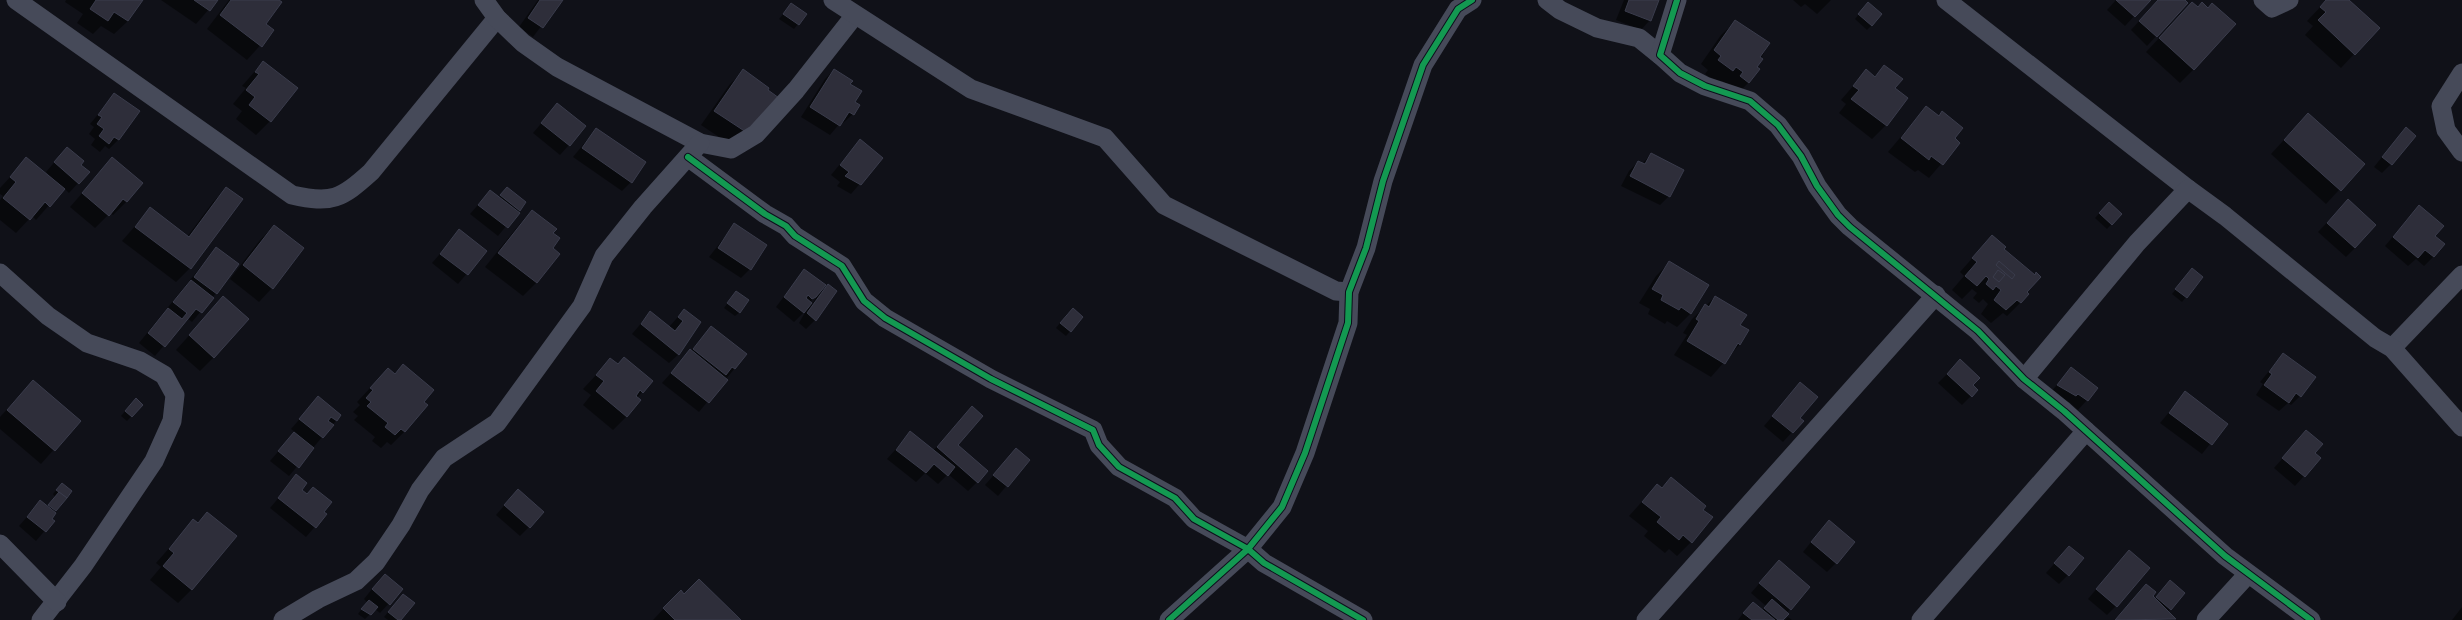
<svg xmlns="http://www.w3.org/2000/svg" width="2462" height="620" font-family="Ubuntu,sans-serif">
	<rect width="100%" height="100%" fill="#101118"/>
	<g fill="#0007" fill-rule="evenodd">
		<polygon points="66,0 141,0 128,21 114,34 101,26 93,34 77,23 83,14 65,2"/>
		<polygon points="161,0 217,0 196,24"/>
		<polygon points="229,0 278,0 264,24 273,31 247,60 207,29"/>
		<polygon points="538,0 561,0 533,37 519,27"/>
		<polygon points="1624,0 1658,0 1650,20 1641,30 1616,20"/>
		<polygon points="1793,0 1831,0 1817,14 1805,4 1801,7"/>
		<polygon points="2116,0 2149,0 2125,26 2107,10"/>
		<polygon points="2158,0 2183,0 2187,3 2147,46 2131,30"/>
		<polygon points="2327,0 2348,0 2354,54 2341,68 2305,35 2313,26 2307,21"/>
		<polygon points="2192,3 2197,9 2194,69 2180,83 2146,52"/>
		<polygon points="791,5 798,24 794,29 779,19"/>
		<polygon points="1864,8 1872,25 1867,30 1855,19"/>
		<polygon points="1735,22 1769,43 1749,82 1735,96 1730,86 1722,81 1719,84 1705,74 1708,70 1701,64 1721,35"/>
		<polygon points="263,62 270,121 256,135 236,119 242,111 233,104 246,88 242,86"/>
		<polygon points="1885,66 1894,89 1886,125 1872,139 1839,113 1846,104 1841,100 1866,71 1874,77"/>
		<polygon points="834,70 849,85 853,114 843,123 841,122 830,135 801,117 825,79"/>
		<polygon points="744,71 751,136 737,149 701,125 730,84"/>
		<polygon points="115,94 139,111 118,140 109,149 105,146 100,152 91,145 95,139 89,134 94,127 90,124"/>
		<polygon points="557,105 585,127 560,155 533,133"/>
		<polygon points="1926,107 1938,117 1942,113 1954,139 1959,143 1929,178 1918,170 1915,172 1888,152"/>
		<polygon points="2308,114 2363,164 2326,204 2271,154"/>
		<polygon points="596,129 631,182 622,191 573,157"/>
		<polygon points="2397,138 2391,164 2382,173 2374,167"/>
		<polygon points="860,140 882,158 851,194 837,186 840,182 831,175"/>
		<polygon points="1651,154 1669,196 1660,205 1621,186 1629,171 1638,162 1642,164"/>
		<polygon points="58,158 80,165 88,172 69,193 64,188 36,220 32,216 16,233 0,220 0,200 3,196 0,194 0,188 27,159 51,179 52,178 46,172"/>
		<polygon points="112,159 127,201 113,215 110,213 95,228 70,207"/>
		<polygon points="227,188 190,268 176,282 122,241 150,209 187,237 213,202"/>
		<polygon points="490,191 499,198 503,192 525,203 498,236 470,214"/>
		<polygon points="2105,207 2121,214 2107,229 2095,218"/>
		<polygon points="2339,210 2355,248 2346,257 2318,232"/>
		<polygon points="532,211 552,233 551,248 537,282 523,296 485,267 519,225"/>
		<polygon points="2410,216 2434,236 2433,257 2424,266 2416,259 2408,266 2385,246"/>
		<polygon points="735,224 750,269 741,278 709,257"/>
		<polygon points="274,226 272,288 259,302 230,279 260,240"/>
		<polygon points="460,231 486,251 458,284 432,263"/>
		<polygon points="1992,236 2003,249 2025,292 2020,303 2007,316 2003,313 1991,323 1981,314 1988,304 1983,299 1979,303 1973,298 1977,293 1972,289 1962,299 1952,290 1964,276 1960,272"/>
		<polygon points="216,248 216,293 192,322 187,318 155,356 139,343"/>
		<polygon points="1670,262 1691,313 1677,327 1667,321 1665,324 1648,314 1650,309 1639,303 1656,276"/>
		<polygon points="2192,269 2186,297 2182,302 2172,294"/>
		<path d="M804 270 819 294 828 285 815 320 806 329 799 323 807 309 794 322 776 307ZM817 295V296L812 304 810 302Z"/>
		<polygon points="736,292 740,312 735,316 724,308"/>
		<polygon points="1715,297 1739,325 1740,344 1711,377 1674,355 1687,335 1683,333 1692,319"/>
		<polygon points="223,298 214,357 200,371 176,350"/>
		<polygon points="684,310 700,322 679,354 669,363 632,334 650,313 669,327"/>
		<polygon points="1068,313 1082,317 1066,336 1056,328"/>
		<polygon points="711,328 735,368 699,412 662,383"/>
		<polygon points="2283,354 2300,396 2291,405 2288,403 2279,411 2256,395 2263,384 2260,382"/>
		<polygon points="610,360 617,365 651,381 637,398 627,416 613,430 583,405 591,395 583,389"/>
		<polygon points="403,365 423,402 405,431 391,445 387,442 381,448 372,441 375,437 354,420 358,416 353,412 360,405 357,402 388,369 394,374"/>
		<polygon points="2071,369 2097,389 2078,410 2069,402 2066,405 2049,394"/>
		<polygon points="1951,370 1977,390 1962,405 1938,383"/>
		<polygon points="33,381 79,421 41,464 0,429 0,417"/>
		<polygon points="1800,384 1799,418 1802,421 1783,442 1764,426"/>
		<polygon points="2185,393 2226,424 2202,454 2160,423"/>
		<polygon points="318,398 340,416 289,476 270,461 295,432 291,429"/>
		<polygon points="131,404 142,405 127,421 121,416"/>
		<polygon points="972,407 956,445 977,482 968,491 948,474 938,484 925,473 916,482 887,459 910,433 933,451"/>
		<polygon points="2306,432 2314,453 2320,458 2295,486 2274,468"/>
		<polygon points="1016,450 1028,460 998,496 985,485"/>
		<polygon points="297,476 300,490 326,514 306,537 270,508"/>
		<polygon points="1671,478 1702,510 1691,542 1677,556 1669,549 1665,553 1644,536 1648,531 1629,516 1657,485 1661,488"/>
		<polygon points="58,488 71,492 54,512 51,519 53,521 36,541 19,526 40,502 47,507 55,497 53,494"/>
		<polygon points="509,500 529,527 520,536 496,515"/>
		<polygon points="207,513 192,589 178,603 150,580 161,567 156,563 193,521 197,523"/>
		<polygon points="1820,531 1836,563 1827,572 1803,552"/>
		<polygon points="2069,547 2068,575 2059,584 2046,573"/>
		<polygon points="2120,561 2116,606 2107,615 2088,599"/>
		<polygon points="1770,571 1790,609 1782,620 1738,620 1744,612 1762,611 1766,606 1751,593"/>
		<polygon points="2170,582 2170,609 2168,612 2174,620 2114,620 2146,585 2154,599"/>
		<polygon points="376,584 402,589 380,613 375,609 365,619 358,614 367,602 364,599"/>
		<polygon points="684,595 740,620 653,620 667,605"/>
		<polygon points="399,599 399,620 388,620 384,617"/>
		<polygon points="2462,607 2462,620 2452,620"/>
		<polygon points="1788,617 1792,620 1785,620"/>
	</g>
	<g fill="#2e2e3a" stroke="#3a3c4c">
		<polygon points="96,0 143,0 128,21 114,12 108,21 90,9"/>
		<polygon points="194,0 218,0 210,11"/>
		<polygon points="231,0 279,0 282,2 266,24 274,30 262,47 220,15"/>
		<polygon points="540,0 563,0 543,28 528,18"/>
		<polygon points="1629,0 1659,0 1651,21 1625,11"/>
		<polygon points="2116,0 2151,0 2135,17"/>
		<polygon points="2158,0 2185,0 2188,3 2157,37 2139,21"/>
		<polygon points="2326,0 2349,0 2380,28 2355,55 2318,20 2326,12 2320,7"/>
		<polygon points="1868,2 1882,14 1872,26 1858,14"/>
		<polygon points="2192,2 2198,7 2202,2 2208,8 2212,3 2236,24 2194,70 2159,38"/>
		<polygon points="791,3 807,14 799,25 783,14"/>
		<polygon points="1735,20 1770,43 1760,57 1763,59 1757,67 1760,69 1749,83 1740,76 1743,72 1736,67 1733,71 1718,60 1721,56 1714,50"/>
		<polygon points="263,61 298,88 271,122 249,105 255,97 246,90 259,74 255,72"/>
		<polygon points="1884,65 1903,79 1895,88 1908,98 1887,126 1851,99 1859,90 1853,86 1866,69 1875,77"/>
		<polygon points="743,69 769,88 768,90 779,98 752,136 714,111"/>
		<polygon points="834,69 853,81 850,84 862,91 855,102 860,105 854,115 849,112 840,126 810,107"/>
		<polygon points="114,93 140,111 119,140 114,137 109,144 99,136 104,129 97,124 102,117 98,115"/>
		<polygon points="557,103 586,126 570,146 541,123"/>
		<polygon points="1926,106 1939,116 1942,111 1963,128 1955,138 1960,143 1943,165 1931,156 1929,160 1901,138"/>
		<polygon points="2308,113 2365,164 2341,191 2284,140"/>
		<polygon points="2406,127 2416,136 2392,165 2382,157"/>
		<polygon points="596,128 646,162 632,183 582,148"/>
		<polygon points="860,139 883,158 861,185 845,176 849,172 840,165"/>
		<polygon points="67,147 84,161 81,165 90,172 79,184 54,162"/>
		<polygon points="1651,153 1684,170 1670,197 1630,176 1638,161 1645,164"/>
		<polygon points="26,157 65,189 50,207 45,202 30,220 3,198 16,182 10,177"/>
		<polygon points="112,157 143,183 127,202 123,199 109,216 82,193"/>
		<polygon points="226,187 243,199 191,269 135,227 150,207 189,237"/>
		<polygon points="507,187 526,202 520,211 500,195"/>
		<polygon points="490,190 520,213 508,228 478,205"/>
		<polygon points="2348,199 2376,225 2355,248 2327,223"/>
		<polygon points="2109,202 2122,214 2112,225 2099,213"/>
		<polygon points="2419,205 2444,226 2435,236 2445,244 2434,257 2425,250 2418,258 2393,237"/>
		<polygon points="532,210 557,229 553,233 560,238 553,248 560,254 537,283 498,253"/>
		<polygon points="734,223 767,245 751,270 718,248"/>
		<polygon points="274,225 304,248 273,289 243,265"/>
		<polygon points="459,229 487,251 468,275 440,254"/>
		<polygon points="1992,235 2006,247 2004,249 2035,275 2036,272 2041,277 2027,292 2029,294 2021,303 2017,300 2006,310 1994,300 2001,290 1996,286 1993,290 1986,284 1989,279 1986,276 1977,286 1965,276 1977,262 1972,258"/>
		<polygon points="216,247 239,264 217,294 194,277"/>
		<polygon points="1669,261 1709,285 1691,314 1681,307 1679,310 1661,300 1663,295 1652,289"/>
		<polygon points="1999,261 2015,275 2012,279 1996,265"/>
		<polygon points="2192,268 2203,277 2187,298 2175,289"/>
		<polygon points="804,269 826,285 816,297 812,299 808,295 806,298 812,303 804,313 784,297"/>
		<polygon points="1998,270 2005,275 1999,282 1993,277"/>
		<polygon points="191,280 214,298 202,313 196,309 165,347 148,333 168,308 182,319 187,313 173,302"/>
		<polygon points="828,284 837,291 816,321 807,313"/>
		<polygon points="736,291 749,300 740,313 727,303"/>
		<polygon points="223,296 249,319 214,358 189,335"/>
		<polygon points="1715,296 1747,315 1740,325 1749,330 1740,345 1738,343 1725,364 1687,341 1699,321 1696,319 1705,304 1709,307"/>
		<polygon points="1073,308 1083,317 1071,332 1060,323"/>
		<polygon points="684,309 701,322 679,355 641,324 650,311 675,331 683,321 678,317"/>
		<polygon points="711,326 747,354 735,369 732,367 726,375 693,349"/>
		<polygon points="690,349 728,380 709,403 671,373"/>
		<polygon points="2283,353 2316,377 2301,397 2296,393 2289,403 2264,385 2272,374 2269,372"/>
		<polygon points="624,357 653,381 643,393 640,390 636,396 641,400 627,417 596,391 604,381 596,375 610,358 618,364"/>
		<polygon points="1960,359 1980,378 1973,385 1978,390 1972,397 1947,374"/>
		<polygon points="403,364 434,390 424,402 428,405 405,432 401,429 395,435 385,427 388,423 367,406 371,402 366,398 373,390 370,388 388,368 395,374"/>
		<polygon points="2071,367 2098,388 2088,401 2078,394 2076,396 2057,385"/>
		<polygon points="33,380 81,421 55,451 7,410"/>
		<polygon points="1800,382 1818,397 1800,418 1804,421 1793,433 1772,416"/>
		<polygon points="2185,391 2228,424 2212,445 2169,413"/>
		<polygon points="318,396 341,415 337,421 331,417 328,421 334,425 323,438 299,419"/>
		<polygon points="136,398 143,405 132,417 125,411"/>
		<polygon points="972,406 983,416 958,445 988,471 978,483 937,447"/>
		<polygon points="2306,430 2323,444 2315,453 2321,458 2305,477 2282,458"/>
		<polygon points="910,431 955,467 948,476 934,464 926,473 896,450"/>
		<polygon points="294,432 314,448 299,468 278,451"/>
		<polygon points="1016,448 1030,460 1008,487 993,475"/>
		<polygon points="296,474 307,483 302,490 307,494 313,487 332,502 324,512 327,514 316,528 278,498"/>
		<polygon points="1671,477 1706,506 1703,510 1713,517 1692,543 1683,535 1679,540 1657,522 1661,517 1642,502 1657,484 1662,488"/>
		<polygon points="62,483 72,491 67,498 56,490"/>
		<polygon points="518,489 544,512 530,528 504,505"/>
		<polygon points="59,492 67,498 56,511 48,505"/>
		<polygon points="40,500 56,513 52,519 55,521 46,532 27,517"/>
		<polygon points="207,512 237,536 192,590 163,566 174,553 169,549 193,519 198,523"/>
		<polygon points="1829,520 1855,542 1837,564 1811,542"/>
		<polygon points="2069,546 2084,558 2069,576 2054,563"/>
		<polygon points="2129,550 2150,568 2117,607 2096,589"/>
		<polygon points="1779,560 1810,587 1791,610 1759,583"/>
		<polygon points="385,574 403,589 390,605 372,589"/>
		<polygon points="699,579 741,620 675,620 663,608 681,590 684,594"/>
		<polygon points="2170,580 2185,593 2171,610 2156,597"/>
		<polygon points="2146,584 2156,592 2153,596 2176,619 2115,620"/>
		<polygon points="403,594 415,603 401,620 398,620 388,612"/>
		<polygon points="1772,599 1789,614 1783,620 1778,620 1764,608"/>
		<polygon points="369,600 378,607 371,615 361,609"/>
		<polygon points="1753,602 1775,620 1752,620 1743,613"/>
	</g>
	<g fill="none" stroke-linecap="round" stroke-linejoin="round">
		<g stroke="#464a59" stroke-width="19">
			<path d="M16 0 292 195C332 204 341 199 371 172L497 18"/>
			<polyline points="484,0 497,18 523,43 557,67 700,143 731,149 756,134 796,90 855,15"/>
			<polyline points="833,0 971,89 1105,138 1164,205 1336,291 1349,292"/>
			<polyline points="1547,0 1560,10 1597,28 1639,38 1660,55"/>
			<polyline points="1677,0 1660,55 1680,73 1705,86 1750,101 1778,125 1801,156 1817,186 1838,215 1850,227 1978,331 2024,379 2064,411 2225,556 2311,620"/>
			<polyline points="1946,0 2188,189"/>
			<polyline points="2263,0 2272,8 2289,0"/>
			<polyline points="2462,73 2441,106 2446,130 2462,152"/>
			<polyline points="688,157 765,214 786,226 795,236 842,266 864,301 885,318 991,379 1093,430 1099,445 1119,467 1175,498 1194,519 1248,549 1264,563 1363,620"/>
			<polyline points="0,273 48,316 87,343 140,361 164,375 175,395 172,421 154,461 83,566 41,620"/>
			<polyline points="2392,348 2462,275"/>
			<polyline points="2024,379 2137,243 2188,189 2225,216 2375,338 2392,348 2462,427"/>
			<polyline points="0,544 57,602"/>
			<polyline points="283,620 318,599 356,581 376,562 401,525 420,490 444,458 497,423 582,306 604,256 643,207 700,143"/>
			<polyline points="1169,620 1248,549 1282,507 1305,453 1348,323 1349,292 1366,248 1383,181 1423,65 1458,9 1472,0"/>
			<polyline points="1646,620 1936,295"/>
			<polyline points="1921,620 2086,431"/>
			<polyline points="2206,620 2248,574"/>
		</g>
		<defs>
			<g id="cycleway">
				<polyline points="1677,0 1660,55 1680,73 1705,86 1750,101 1778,125 1801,156 1817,186 1838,215 1850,227 1978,331 2024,379 2064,411 2225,556 2311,620"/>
				<polyline points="688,157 765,214 786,226 795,236 842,266 864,301 885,318 991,379 1093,430 1099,445 1119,467 1175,498 1194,519 1248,549 1264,563 1363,620"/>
				<polyline points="1169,620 1248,549 1282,507 1305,453 1348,323 1349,292 1366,248 1383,181 1423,65 1458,9 1472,0"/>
			</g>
		</defs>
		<use href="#cycleway" stroke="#0d0e1c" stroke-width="8"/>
		<use href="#cycleway" stroke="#139951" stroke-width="6"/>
	</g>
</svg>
